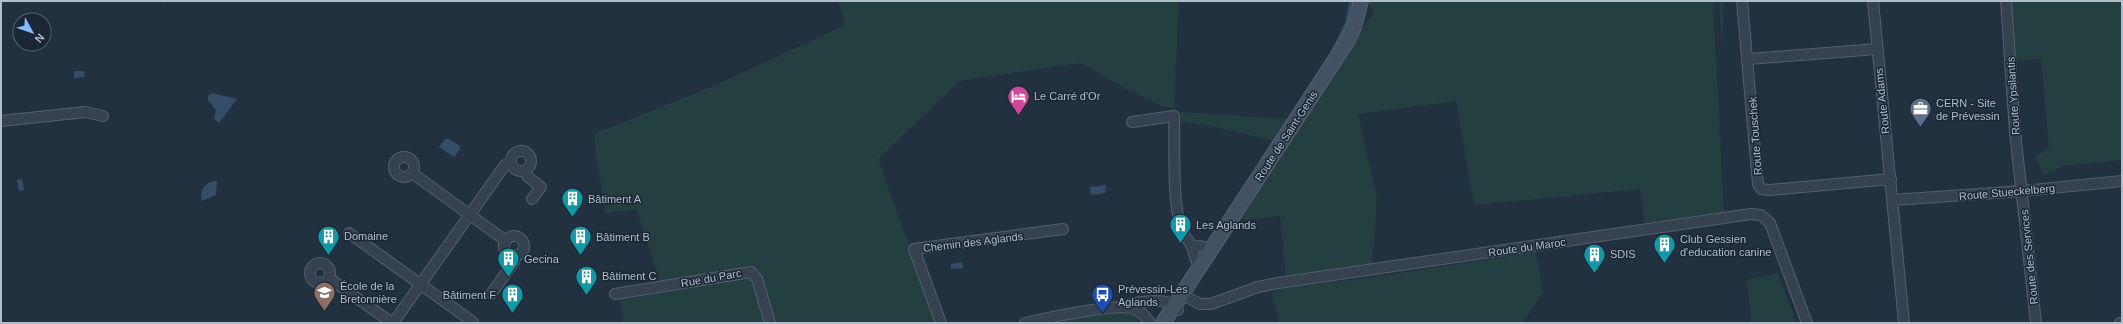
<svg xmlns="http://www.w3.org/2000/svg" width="2123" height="324" font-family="Helvetica,sans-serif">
	<rect width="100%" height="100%" fill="#22313f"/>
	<g fill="#243f40">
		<polygon points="838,1 1179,1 1174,108 1164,107 1128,90 1080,63 960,81 878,159 937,323 776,323 760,273 750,266 660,282 637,210 606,213 596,159 594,134 711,87 845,25"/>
		<polygon points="1370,1 1713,1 1724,212 1645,223 1640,189 1474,205 1456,101 1358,114 1377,198 1372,267 1286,276 1280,216 1236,222 1374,11 1369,5"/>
		<polygon points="1719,1 1724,1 1722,52"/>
		<polygon points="2010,1 2122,1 2122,160 2064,166 2044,175 2035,158 2049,147 2041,59 2016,61"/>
		<polygon points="1180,112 1288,119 1274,141 1207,125 1179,122"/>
		<polygon points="1536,252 1543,293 1522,323 1279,323 1272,293 1285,288 1380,276"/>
		<polygon points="1778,273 1796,323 1751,323 1747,280"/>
		<polygon points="747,277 752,280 764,323 623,323 620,300"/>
		<polygon points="1118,311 1135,316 1140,323 1048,323"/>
	</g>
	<g fill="#344e67">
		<polygon points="74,71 84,71 85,76 84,77 74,78"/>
		<polygon points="212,93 237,99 219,123 214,119 216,110 208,100 208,96"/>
		<polygon points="445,139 449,139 460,146 460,149 454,157 439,147"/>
		<polygon points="22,179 24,190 19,191 17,180"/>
		<path d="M217 181 216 195 202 201C199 190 205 181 217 181Z"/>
		<polygon points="1106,185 1105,193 1091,195 1090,187"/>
		<polygon points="962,262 963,268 951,269 951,264"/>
	</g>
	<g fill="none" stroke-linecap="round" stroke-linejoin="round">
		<g stroke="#344e67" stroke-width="2.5">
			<polyline points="164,1 164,2"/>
			<polyline points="1333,50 1346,24 1351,1"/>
		</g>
		<defs>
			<g id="minor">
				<polyline points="1742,1 1758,184 1761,189 1770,190 1891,179"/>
				<polyline points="1873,1 1904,323"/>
				<polyline points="2006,1 2015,132 2036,323"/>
				<polyline points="1749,59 1877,49"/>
				<polyline points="1,121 85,112 103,116"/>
				<path d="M1132 122 1174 116C1175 148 1172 199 1181 229 1183 237 1190 240 1192 247 1195 255 1194 260 1201 266"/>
				<circle cx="521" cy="161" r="10"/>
				<circle cx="404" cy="167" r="10"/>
				<polyline points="525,171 528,177 541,187 532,199"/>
				<polyline points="412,173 506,241"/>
				<polyline points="1893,200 2022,191 2122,181"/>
				<polyline points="349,233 473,322"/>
				<circle cx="514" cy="246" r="10"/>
				<polyline points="1192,247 1200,246 1212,249"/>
				<circle cx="320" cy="273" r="10"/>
				<polyline points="329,278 392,323"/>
				<polyline points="491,294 514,262 516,255"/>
				<polyline points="615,294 751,272 757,279 770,323"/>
				<polyline points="1181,294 1200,304 1211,304 1258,287 1278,283 1751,214 1761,215 1770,223 1807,323"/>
				<path d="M1126 305C1137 302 1172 296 1178 310"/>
				<polyline points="393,323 505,165 511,162"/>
				<polyline points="941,323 914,249 1063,229"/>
				<path d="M1025 323C1047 318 1112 304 1131 308 1140 310 1145 316 1150 323"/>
				<polyline points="2120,323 2122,323"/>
			</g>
			<polyline id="secondary" points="1163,323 1348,40 1355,24 1361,1"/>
		</defs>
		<use href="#minor" stroke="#54606d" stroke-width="12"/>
		<use href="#secondary" stroke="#54606d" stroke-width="16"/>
		<use href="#minor" stroke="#36424f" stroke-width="10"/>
		<use href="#secondary" stroke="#435262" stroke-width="14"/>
	</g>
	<defs>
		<symbol id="hotel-pin" viewBox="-11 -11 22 30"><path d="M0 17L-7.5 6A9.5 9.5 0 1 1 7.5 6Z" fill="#d1479c" stroke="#1b2734"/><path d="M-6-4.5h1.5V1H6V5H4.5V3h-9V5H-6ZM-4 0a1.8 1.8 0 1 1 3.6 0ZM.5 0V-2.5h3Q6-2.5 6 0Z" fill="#fff"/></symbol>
		<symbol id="office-pin" viewBox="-11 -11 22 30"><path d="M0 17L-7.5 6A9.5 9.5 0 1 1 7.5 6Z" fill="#5c6f8a" stroke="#1b2734"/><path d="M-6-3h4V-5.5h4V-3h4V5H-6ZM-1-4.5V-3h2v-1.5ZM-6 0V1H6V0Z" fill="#fff"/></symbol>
		<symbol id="building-pin" viewBox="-11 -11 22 30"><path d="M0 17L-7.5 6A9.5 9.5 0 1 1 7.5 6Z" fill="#0f9aa8" stroke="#1b2734"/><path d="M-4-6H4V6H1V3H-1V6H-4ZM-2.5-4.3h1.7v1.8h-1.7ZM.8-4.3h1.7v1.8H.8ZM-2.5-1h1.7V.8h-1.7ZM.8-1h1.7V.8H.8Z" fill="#fff"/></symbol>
		<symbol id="school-pin" viewBox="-11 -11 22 30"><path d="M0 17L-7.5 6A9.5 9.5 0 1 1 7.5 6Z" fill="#8d6e63" stroke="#1b2734"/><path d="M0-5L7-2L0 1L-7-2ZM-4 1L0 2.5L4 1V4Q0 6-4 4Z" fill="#fff"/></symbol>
		<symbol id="bus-pin" viewBox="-11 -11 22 30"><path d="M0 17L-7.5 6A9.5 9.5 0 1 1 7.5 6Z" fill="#1a4fb4" stroke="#1b2734"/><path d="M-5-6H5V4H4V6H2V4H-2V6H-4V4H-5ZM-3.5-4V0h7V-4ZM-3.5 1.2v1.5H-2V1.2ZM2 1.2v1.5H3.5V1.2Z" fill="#fff"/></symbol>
	</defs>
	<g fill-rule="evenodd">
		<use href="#hotel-pin" x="1006" y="84" width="25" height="34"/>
		<use href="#office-pin" x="1908" y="96" width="25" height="34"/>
		<use href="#building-pin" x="560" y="186" width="25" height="34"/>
		<use href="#building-pin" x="1168" y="212" width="25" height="34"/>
		<use href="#building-pin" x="316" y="224" width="25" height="34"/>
		<use href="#building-pin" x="568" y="224" width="25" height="34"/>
		<use href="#building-pin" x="1652" y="232" width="25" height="34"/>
		<use href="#building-pin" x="1582" y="242" width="25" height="34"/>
		<use href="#building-pin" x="496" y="246" width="25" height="34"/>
		<use href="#building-pin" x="574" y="264" width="25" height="34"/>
		<use href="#school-pin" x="312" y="280" width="25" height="34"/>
		<use href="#building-pin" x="500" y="282" width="25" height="34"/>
		<use href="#bus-pin" x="1090" y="282" width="25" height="34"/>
	</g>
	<g text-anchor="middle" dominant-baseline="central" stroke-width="3" stroke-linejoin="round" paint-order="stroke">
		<g font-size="11" fill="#b2bdca" stroke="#1b2734" text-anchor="start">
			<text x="1034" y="96">Le Carré d'Or</text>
			<text x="1936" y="103">CERN - Site<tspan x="1936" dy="13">de Prévessin</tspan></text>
			<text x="588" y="199">Bâtiment A</text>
			<text x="1196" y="225">Les Aglands</text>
			<text x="344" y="236">Domaine</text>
			<text x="596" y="237">Bâtiment B</text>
			<text x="1680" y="239">Club Gessien<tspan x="1680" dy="13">d'education canine</tspan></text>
			<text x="1610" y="254">SDIS</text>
			<text x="524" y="259">Gecina</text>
			<text x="602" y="276">Bâtiment C</text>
			<text x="340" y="286">École de la<tspan x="340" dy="13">Bretonnière</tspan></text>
			<text x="1118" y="289">Prévessin-Les<tspan x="1118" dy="13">Aglands</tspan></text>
			<text x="496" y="295" text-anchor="end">Bâtiment F</text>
		</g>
		<g font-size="11" fill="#b2bdca" stroke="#1b2734">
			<text transform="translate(2013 96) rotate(-94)">Route Ypsilantis</text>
			<text transform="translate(1882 101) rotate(-96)">Route Adams</text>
			<text transform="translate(1286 136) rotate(-57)">Route de Saint-Genis</text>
			<text transform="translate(1755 136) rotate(-94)">Route Touschek</text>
			<text transform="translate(2007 192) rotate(-5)">Route Stueckelberg</text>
			<text transform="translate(973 242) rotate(-7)">Chemin des Aglands</text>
			<text transform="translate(1527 247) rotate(-8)">Route du Maroc</text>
			<text transform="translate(2029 257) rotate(-96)">Route des Services</text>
			<text transform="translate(711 278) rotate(-10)">Rue du Parc</text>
		</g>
	</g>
	<rect width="2123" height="324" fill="none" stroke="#b2bdca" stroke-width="4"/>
	<g transform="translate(32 32) rotate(130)"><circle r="19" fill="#1b2734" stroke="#576370"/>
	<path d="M0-3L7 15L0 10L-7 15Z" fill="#81bdff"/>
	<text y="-6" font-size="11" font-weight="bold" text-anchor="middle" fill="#b2bdca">N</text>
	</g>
</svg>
